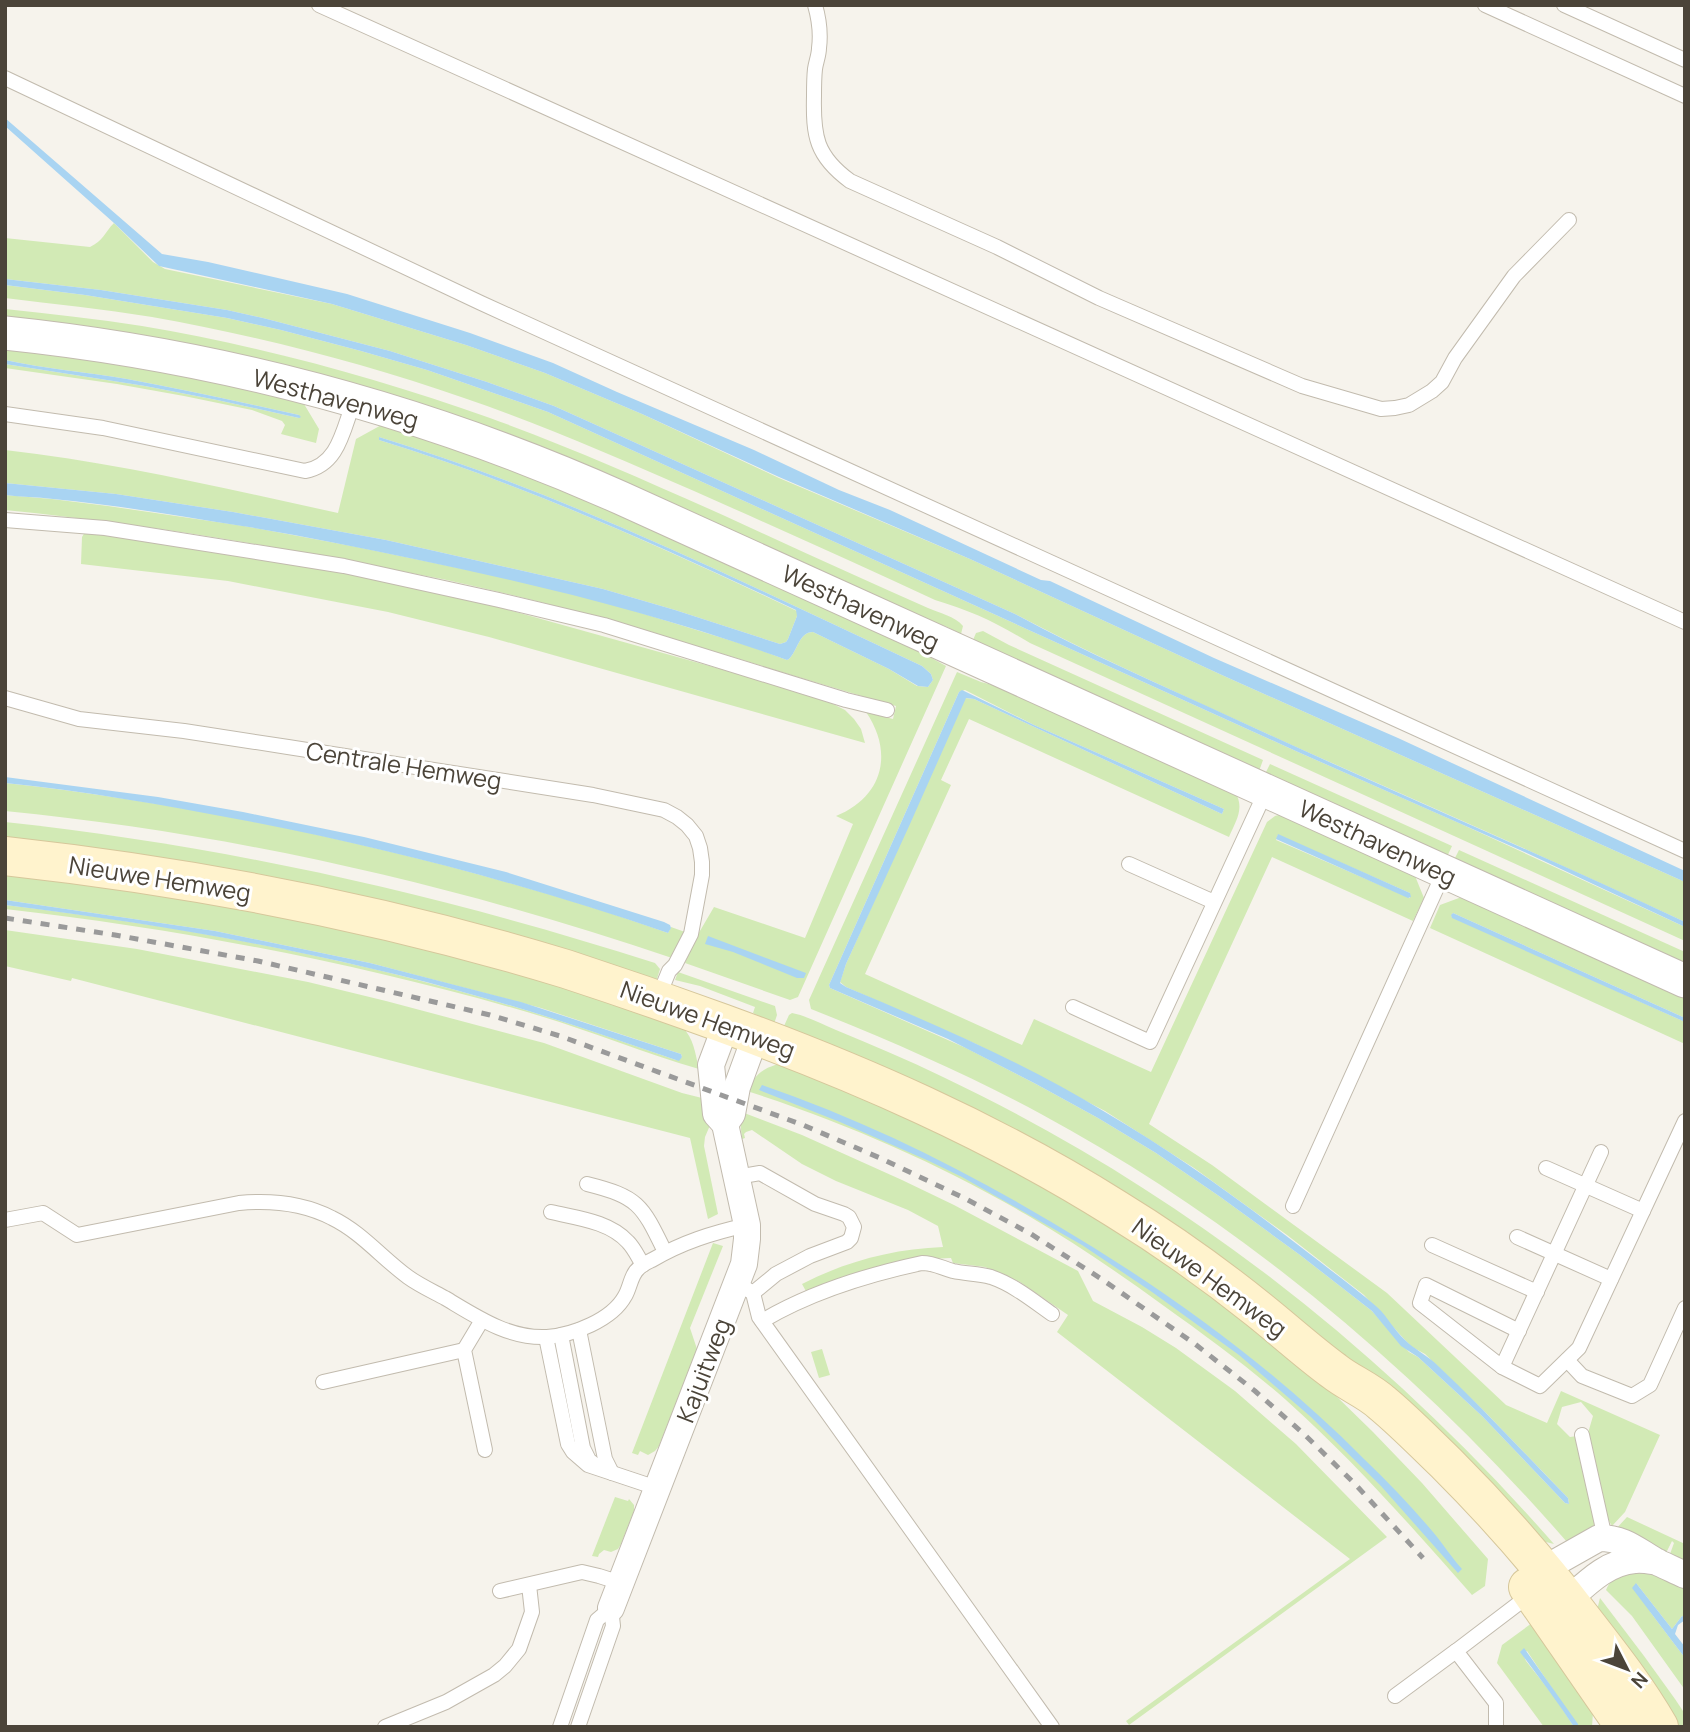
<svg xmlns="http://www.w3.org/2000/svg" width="1690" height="1732" font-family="Manrope,sans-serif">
	<rect width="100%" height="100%" fill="#f6f3ec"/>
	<g fill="#d2eab5" fill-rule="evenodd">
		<path d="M114 223 153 262 165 269 332 304 466 345 545 373 642 414 779 478 970 559 1224 676 1685 882V922C1534 851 1381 786 1230 717 1158 684 1085 651 1015 614L554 406 487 382 390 351 263 318 227 310 101 290 5 279V238L90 247C103 241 105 232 114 223Z"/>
		<path d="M5 285 85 295 227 318 281 330 361 351 427 370 548 412 1298 752 1459 823 1685 927V941L1030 643C997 623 972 611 935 600 855 563 775 527 694 491 618 458 543 425 464 398 363 363 258 336 152 317 103 309 54 304 5 298Z"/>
		<path d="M5 309C51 314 97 319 142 326 260 346 378 378 490 418 570 447 647 481 725 516 792 547 860 578 928 608 939 613 955 616 963 626L961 634 945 626 917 619 608 478 5 322Z"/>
		<path d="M5 345 78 354 301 399 319 429 316 443 281 434 285 425 282 421 252 410 184 396 117 384 5 368V364L145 386 217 400 299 418V415C242 402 185 390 127 379 86 372 45 369 5 360Z"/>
		<path d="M385 423 527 471 888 634 946 666 798 997 790 1000 685 963 697 936 714 907 805 938 853 824 836 816C883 797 894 753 866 712L893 719 896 706C754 665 613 617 469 585 435 577 400 571 365 564 246 541 126 522 5 510V495L52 499 108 506 244 526 357 547 507 578 602 601 752 647 787 660 789 659C798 650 799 632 813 632L889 669 917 686 928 687 933 680 931 674 922 666C744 583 567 494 379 437V440C523 484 660 546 797 611V616L788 639 786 642 780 644 675 610 603 589 386 540 233 512 116 494 5 483V450C118 463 228 489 338 513L356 439Z"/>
		<polygon points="85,532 243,554 388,582 498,607 749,677 827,701 845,710 854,719 861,729 865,743 489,637 388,612 228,581 81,564 82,537"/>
		<polygon points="983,631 1009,645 1263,760 1258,774 1031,671 1003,653 973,640 976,633"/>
		<path d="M957 672 981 682 1012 690 1235 792C1245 808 1236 821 1229 837L969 719 941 780 951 785 865 974 1022 1045 1034 1019 1151 1072 1267 822 1275 816 1282 814 1413 871 1424 898 1413 921 1272 857 1149 1124 1212 1165 1387 1293 1506 1405 1547 1423 1561 1391 1660 1435 1625 1512 1612 1526 1607 1518 1588 1433 1593 1416 1581 1402 1562 1407 1557 1424 1570 1437 1577 1436 1595 1517 1594 1527 1567 1542C1419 1372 1241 1222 1041 1114 967 1074 889 1040 811 1009L809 1000ZM965 690 1034 725 1224 809 1222 814 974 699 965 698 846 964 840 982 846 987 976 1044 1105 1111 1194 1168 1287 1235 1364 1295 1405 1340 1412 1347 1425 1354 1487 1414 1568 1498 1569 1504 1565 1503 1482 1416 1418 1357 1409 1352 1372 1311 1300 1255 1219 1196 1156 1153 1098 1118 1036 1084 966 1048 830 988 829 985 959 692ZM1278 835 1410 893V898L1276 840Z"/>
		<polygon points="1270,764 1452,846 1446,859 1264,776"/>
		<path d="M5 783C153 799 300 828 444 865 519 885 594 906 668 933L671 927 685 932 672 958C457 885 231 833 5 811Z"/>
		<path d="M5 822C227 846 443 895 655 963L660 969 656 982 5 839Z"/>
		<polygon points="1459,850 1685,952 1685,967 1453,862"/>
		<path d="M5 873 246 907 497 966 682 1027C694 1038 695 1053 699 1069 641 1052 585 1029 527 1012 357 963 181 929 5 909V905C167 924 328 953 484 998 549 1016 613 1038 676 1060L682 1057 681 1054 541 1008 370 963 215 931 5 900Z"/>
		<polygon points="1467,895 1685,994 1685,1018 1453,913 1451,916 1685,1022 1685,1044 1430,928 1440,905"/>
		<polygon points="5,930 137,949 308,982 386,1001 544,1043 682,1093 706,1099 711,1123 705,1137 704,1146 718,1214 708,1219 690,1138 72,978 71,981 5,966"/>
		<polygon points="678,972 775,1006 777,1015 774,1024 753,1013 755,1007 700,986 675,980"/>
		<path d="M792 1013C807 1016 822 1024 836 1030 872 1045 908 1060 943 1077 1179 1189 1382 1348 1554 1544L1546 1542 1534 1537 1385 1394 784 1026 789 1015Z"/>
		<path d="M775 1065H783L847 1090 1031 1177 1182 1272 1331 1391 1373 1432 1422 1483 1488 1559 1485 1586 1472 1595C1413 1528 1353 1460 1286 1400 1247 1366 1206 1336 1164 1306 1120 1274 1075 1243 1027 1215 940 1164 844 1122 747 1091 754 1077 760 1070 775 1065Z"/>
		<path d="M739 1111 802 1135 902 1180 954 1205 1078 1271 1093 1301 1142 1327 1176 1348 1235 1391 1296 1444 1387 1537 1129 1725 1126 1721 1350 1559 1057 1332 1068 1315 1020 1282 985 1267 953 1263 951 1258 929 1259 807 1293 802 1284C847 1261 893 1249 943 1247L938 1226 908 1210 836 1181 802 1164 752 1130 746 1132 744 1134 745 1138 742 1139Z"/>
		<polygon points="713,1243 723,1246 690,1328 697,1349 659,1446 655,1451 648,1455 640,1451 638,1455 632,1453"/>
		<polygon points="822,1349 830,1375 819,1378 811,1352"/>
		<polygon points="615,1497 628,1501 629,1499 634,1505 634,1511 621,1544 618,1549 611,1552 604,1550 599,1554 598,1557 592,1556"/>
		<polygon points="1627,1517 1685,1544 1685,1561 1670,1554 1674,1543 1672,1541 1666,1553 1615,1530"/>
		<path d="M1638 1572 1658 1576 1685 1587V1617L1682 1616 1672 1629 1636 1583 1651 1613 1685 1658V1690L1632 1616 1606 1590C1613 1574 1622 1575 1638 1572Z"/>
		<polygon points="1600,1598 1644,1656 1675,1699 1685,1714 1685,1727 1672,1727 1597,1610"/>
		<polygon points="1532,1623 1593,1712 1592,1727 1578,1727 1527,1651 1523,1654 1526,1661 1556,1699 1574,1727 1544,1727 1497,1663 1502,1645"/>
	</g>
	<g fill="#a9d4f2">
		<polygon points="5,118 162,254 208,262 347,294 470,333 553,363 617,392 754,450 839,490 890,510 1041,580 1050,581 1214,658 1398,738 1685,871 1685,882 1224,676 970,559 779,477 642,414 545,373 466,345 332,304 159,266 114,223 5,126"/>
		<path d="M5 279 101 290 227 310 263 318 390 351 487 382 554 406 1015 614C1087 653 1161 685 1235 719 1384 788 1536 852 1685 922V927L1520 850 1298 752 548 412 427 370 361 351 281 330 227 318 85 295 5 285Z"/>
		<path d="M5 360C45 369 86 372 127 379 185 390 242 402 299 415L301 417 299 418 217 400 145 386 5 364Z"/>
		<path d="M379 437C567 494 744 583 922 666L931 674 933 680 928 687 918 686 889 669 813 632C799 632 798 650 789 659L787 660C665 616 540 585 414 559 357 547 299 535 242 526 179 516 116 505 53 499 37 497 21 497 5 495V483L116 494 233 512 386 540 603 589 675 610 780 644 786 642 788 639 797 616 796 610C660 546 523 484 379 440Z"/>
		<path d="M962 690 1034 725 1224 809 1222 814 974 699 966 698 910 824 846 964 840 983 846 987C934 1024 1023 1062 1105 1112 1180 1156 1250 1207 1319 1261 1338 1276 1359 1291 1377 1307 1388 1317 1393 1329 1405 1340 1414 1349 1425 1354 1435 1363 1481 1406 1524 1453 1568 1498L1569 1504 1565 1503 1482 1416 1418 1357 1401 1346 1372 1311 1300 1255 1219 1196 1156 1153 1098 1118 1036 1084 948 1039 830 988 829 985 959 692Z"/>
		<path d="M5 777 158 797 243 812 364 837 506 872 664 922 670 925 671 928 668 933C529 885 387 848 242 820 163 805 85 791 5 783Z"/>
		<polygon points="1278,834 1410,893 1411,897 1408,898 1276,839"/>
		<path d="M5 900 215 931 370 963 521 1002 681 1054 682 1057 679 1061 676 1060C612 1038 549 1016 484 998 328 953 167 925 5 905Z"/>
		<polygon points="1453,913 1685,1018 1685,1022 1452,918 1451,915"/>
		<polygon points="708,936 806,973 804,978 797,978 733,952 705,944"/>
		<path d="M762 1085C864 1120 961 1168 1053 1223 1165 1289 1272 1366 1364 1459 1388 1482 1411 1506 1433 1532 1443 1544 1452 1558 1462 1569L1458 1573 1381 1486 1311 1417 1239 1355 1152 1292 1082 1245 962 1177 929 1161 840 1122 759 1090Z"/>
		<polygon points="1636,1583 1672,1629 1682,1616 1685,1617 1685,1620 1678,1625 1675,1634 1685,1647 1685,1658 1632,1588"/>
		<path d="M1524 1648 1578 1724V1727H1574C1557 1701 1538 1676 1520 1652Z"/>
	</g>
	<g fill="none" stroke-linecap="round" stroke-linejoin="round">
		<defs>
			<g id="service">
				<polyline points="319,5 1685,622"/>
				<path d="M815 5C819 19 821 33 819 48 819 55 816 62 815 69 814 78 814 87 814 96 813 136 816 156 850 181L997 247 1099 298 1302 386 1381 409 1395 408 1409 405 1432 391 1442 382 1455 358 1514 276 1569 220"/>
				<polyline points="1485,5 1685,96"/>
				<polyline points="1564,5 1685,60"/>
				<polyline points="5,78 481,303 1685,851"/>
				<path d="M5 414 103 428 305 471C339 465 343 429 354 401"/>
				<polyline points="5,520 105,528 344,566 499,600 604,625 846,700 887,710"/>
				<polyline points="5,698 79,719 184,731 288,747 593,795 664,810 677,817 687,825 696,836 700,848 702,862 702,875 691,934 675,965 669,971 658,998"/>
				<polyline points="1129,864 1214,902"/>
				<polyline points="1073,1007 1150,1042 1266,791"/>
				<polyline points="1546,1168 1643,1211"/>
				<polyline points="737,1177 760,1173 815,1204 844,1214 849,1217 854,1227 851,1238 847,1242 810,1256 776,1274 753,1293"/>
				<path d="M587 1184C639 1197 642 1205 665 1252"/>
				<polyline points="1293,1206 1444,872"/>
				<path d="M551 1212C576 1218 609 1221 628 1242 634 1248 638 1257 643 1265"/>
				<path d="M5 1220 43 1213 77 1235 239 1203C272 1200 303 1203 332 1218 361 1232 382 1258 408 1277 419 1285 432 1291 445 1298 477 1317 509 1339 547 1337 573 1335 612 1320 625 1296 630 1288 631 1274 639 1268 642 1264 648 1262 652 1260 683 1242 712 1233 747 1225"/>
				<polyline points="1517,1237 1611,1279"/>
				<polyline points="1432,1245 1537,1292"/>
				<polyline points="737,1283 753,1293 759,1317 1052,1727"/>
				<polyline points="482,1320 464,1350 485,1450"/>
				<path d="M762 1321C811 1292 866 1275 922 1263 934 1263 942 1268 953 1271 966 1274 978 1273 991 1277 1014 1285 1032 1300 1052 1314"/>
				<polyline points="579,1330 605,1459 612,1473"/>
				<polyline points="1519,1331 1426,1285 1420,1303 1502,1367 1540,1386 1579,1348 1685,1121"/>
				<polyline points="561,1335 583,1448 589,1460 594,1464"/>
				<polyline points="546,1337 568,1444 573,1452 588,1465 657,1488"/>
				<polyline points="1567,1360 1582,1376 1632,1396 1650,1385 1685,1308"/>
				<polyline points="1502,1367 1601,1152"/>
				<polyline points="323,1382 464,1350"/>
				<polyline points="1582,1435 1605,1538"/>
				<polyline points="500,1591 582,1572 599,1576 621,1583"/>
				<polyline points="1395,1696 1456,1651"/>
				<polyline points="385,1727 446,1702 494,1675 505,1666 519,1649 532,1612 529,1585"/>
				<polyline points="560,1727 597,1620 611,1608"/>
				<polyline points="578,1727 613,1626 611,1608"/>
				<polyline points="1496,1727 1496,1703 1456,1651 1531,1594"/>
			</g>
			<g id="minor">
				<polyline points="725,1124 732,1114 737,1087 756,1035"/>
				<path d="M1658 1562C1651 1561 1643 1559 1635 1560 1608 1562 1588 1582 1568 1600L1533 1592 1544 1569 1599 1538C1626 1538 1637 1551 1659 1563 1668 1567 1676 1571 1685 1575"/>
				<polyline points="611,1608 744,1264 747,1239 747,1225 725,1124 716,1114 711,1065 726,1025"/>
			</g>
			<path id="tertiary" d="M5 333C217 355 426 411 621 498L1685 981"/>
			<g id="secondary">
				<path d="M5 856C195 877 383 913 566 969 618 986 670 1004 722 1023 859 1073 992 1131 1116 1209 1165 1239 1213 1273 1259 1310 1284 1330 1308 1352 1334 1371 1349 1383 1368 1390 1382 1403 1405 1422 1425 1443 1446 1463 1494 1511 1539 1562 1580 1616 1608 1652 1636 1687 1659 1727"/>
				<polyline points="1528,1587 1625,1727"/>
			</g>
		</defs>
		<use href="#service" stroke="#c2bbae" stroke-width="16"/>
		<use href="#minor" stroke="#c2bbae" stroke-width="28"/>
		<use href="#tertiary" stroke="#c2bbae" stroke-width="35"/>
		<use href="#secondary" stroke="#d6c79b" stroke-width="40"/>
		<use href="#service" stroke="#fff" stroke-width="14"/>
		<use href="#minor" stroke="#fff" stroke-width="26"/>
		<use href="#tertiary" stroke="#fff" stroke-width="33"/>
		<use href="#secondary" stroke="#fff3cd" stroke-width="38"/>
		<polyline stroke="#9a9a9a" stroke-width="5" stroke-dasharray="9 9" stroke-linecap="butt" points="5,918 115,935 258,961 490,1015 560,1036 803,1125 880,1158 966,1199 1031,1234 1100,1278 1195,1344 1255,1391 1305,1435 1355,1484 1423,1558"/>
	</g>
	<g text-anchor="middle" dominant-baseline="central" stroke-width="6" stroke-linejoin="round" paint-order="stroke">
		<g font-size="24" fill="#4b4439" stroke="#fff">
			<text transform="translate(336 398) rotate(15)">Westhavenweg</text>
			<text transform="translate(861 607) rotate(25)">Westhavenweg</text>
			<text transform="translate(404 765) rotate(9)">Centrale Hemweg</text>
			<text transform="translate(1378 842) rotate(25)">Westhavenweg</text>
			<text transform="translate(160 878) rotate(9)">Nieuwe Hemweg</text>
			<text transform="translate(708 1019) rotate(20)">Nieuwe Hemweg</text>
			<text transform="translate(1210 1277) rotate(36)">Nieuwe Hemweg</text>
			<text transform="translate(703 1370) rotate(-69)">Kajuitweg</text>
		</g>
	</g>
	<rect width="1690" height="1732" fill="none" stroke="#4b4439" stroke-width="14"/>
	<g transform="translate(1627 1669) rotate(132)" stroke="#ffffff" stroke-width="5" paint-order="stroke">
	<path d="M0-5L12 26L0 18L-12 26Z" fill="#4b4439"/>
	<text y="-10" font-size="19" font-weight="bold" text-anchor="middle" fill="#4b4439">N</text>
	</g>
</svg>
